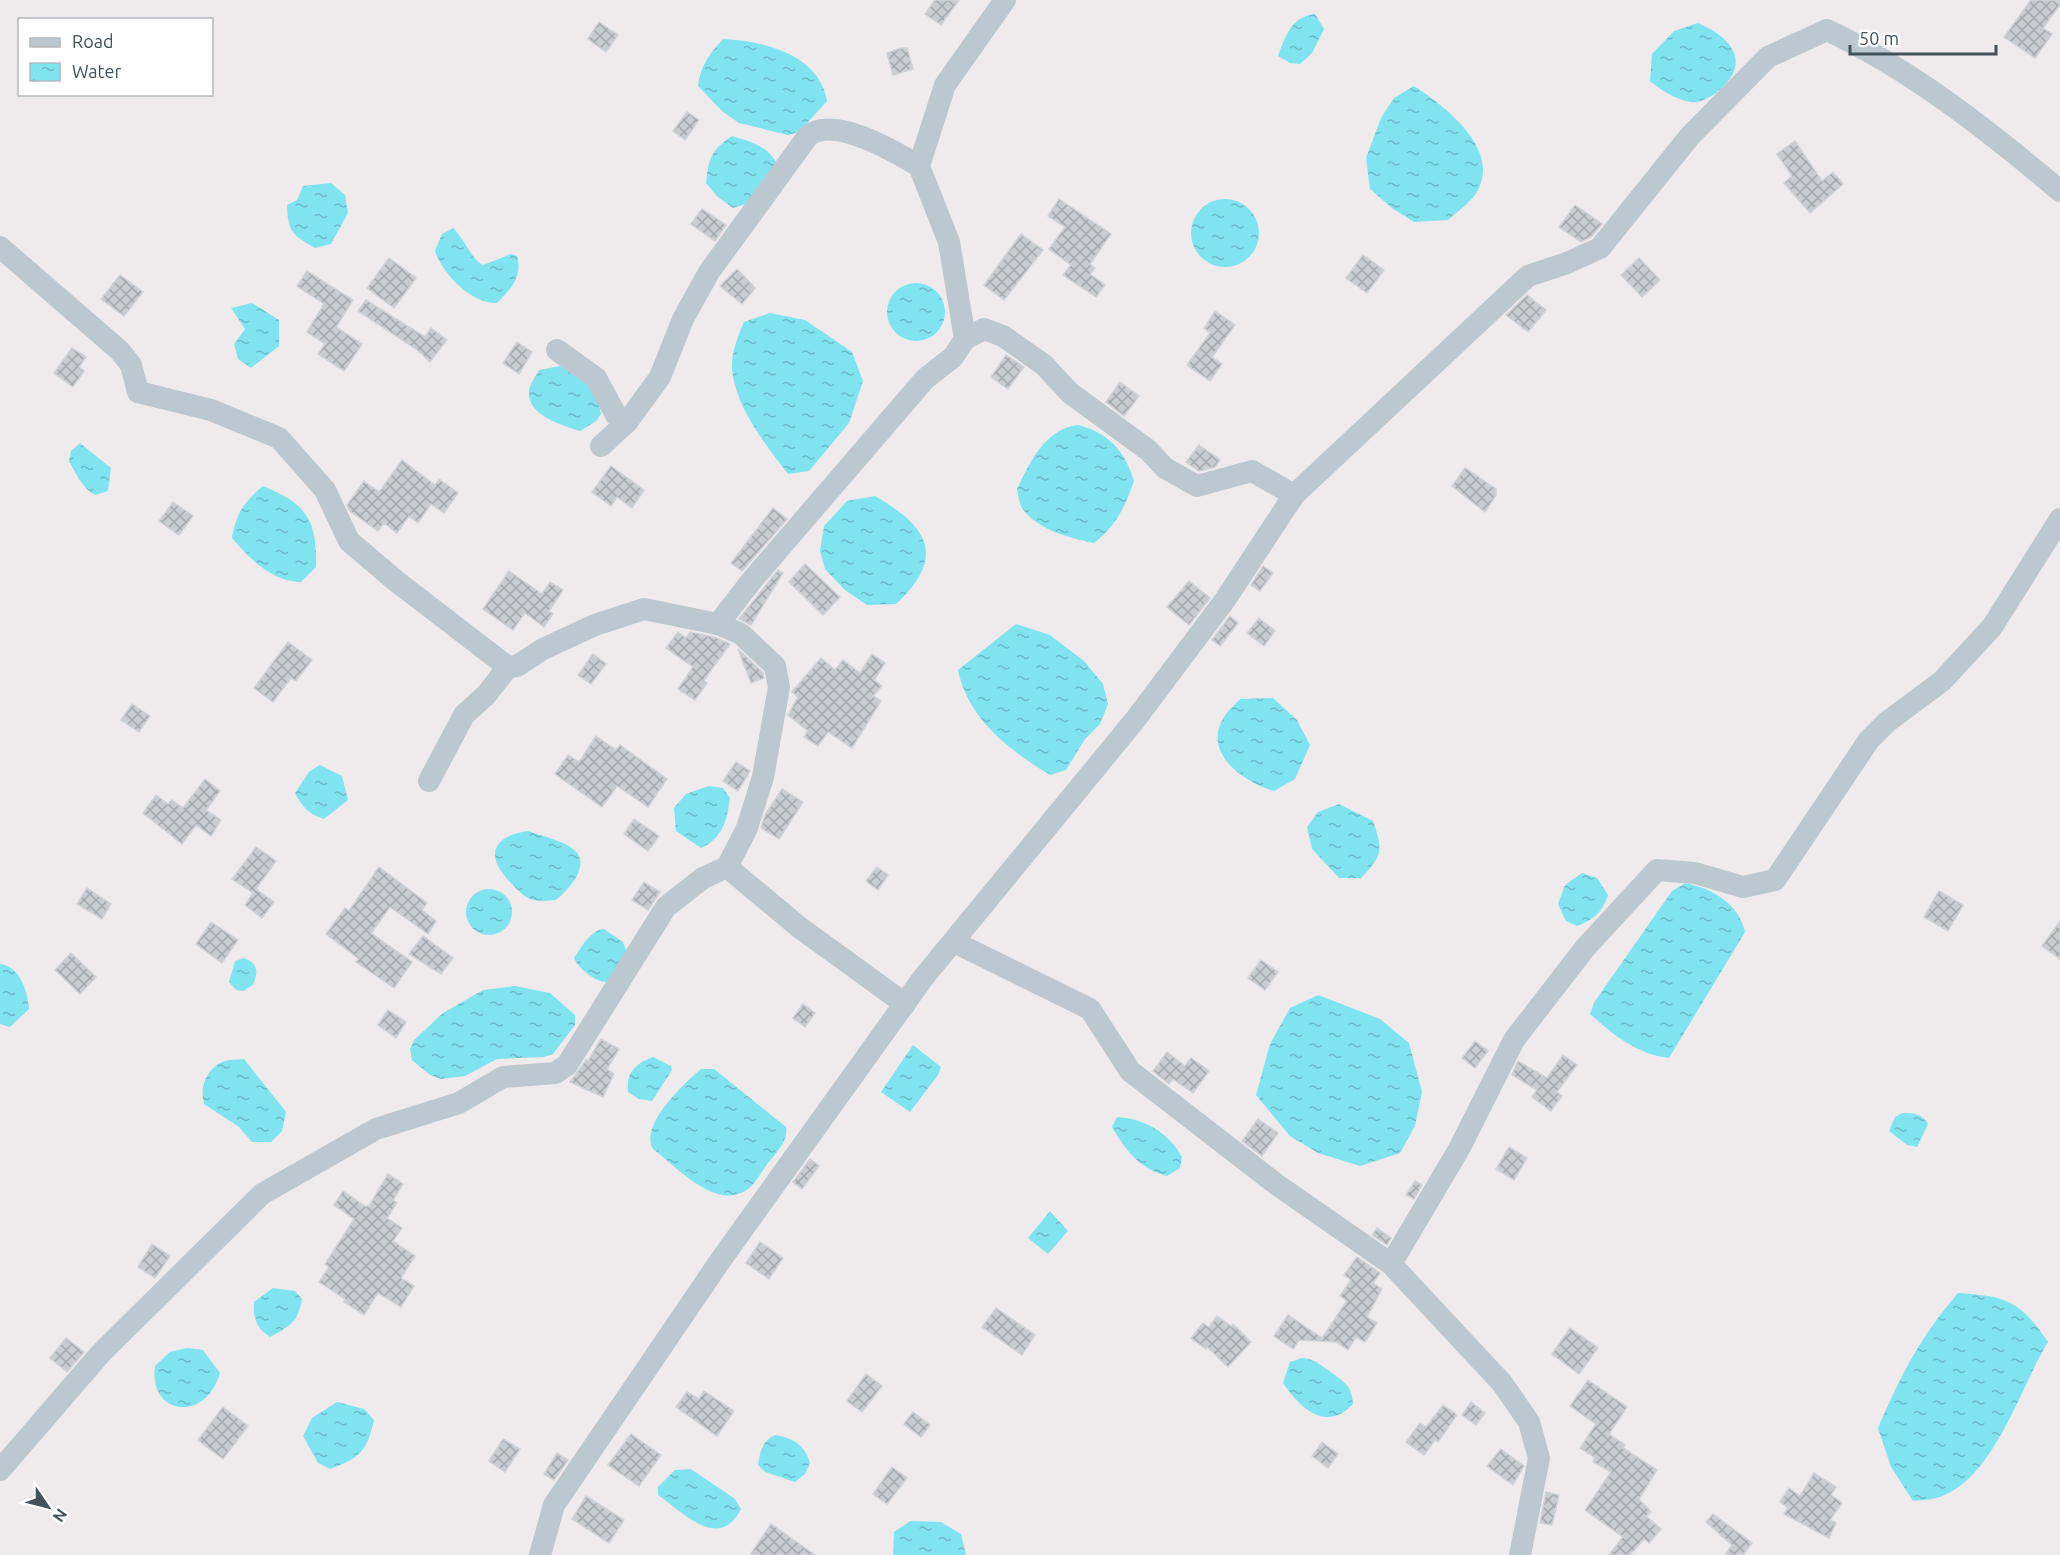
<svg xmlns="http://www.w3.org/2000/svg" width="2060" height="1555" font-family="Ubuntu,sans-serif">
	<defs>
		<pattern id="water-ripples" width="26" height="14" patternUnits="userSpaceOnUse" patternTransform="scale(1.5)"><rect width="26" height="14" fill="#80e3f0"/><path d="M2 4q2-2 4 0t4 0M15 11q2-2 4 0t4 0" fill="none" stroke="#6abac5"/></pattern>
		<pattern id="building-cross-hatch" width="8" height="8" patternUnits="userSpaceOnUse" patternTransform="scale(1.5)"><rect width="8" height="8" fill="#c8ccd1"/><path d="M0 0l8 8M0 8l8-8" fill="none" stroke="#a4a8ad"/></pattern>
	</defs>
	<rect width="100%" height="100%" fill="#efebec"/>
	<g fill="url(#water-ripples)">
		<path d="M1315 14 1324 29 1312 53 1300 64 1290 63 1278 56C1286 35 1291 17 1315 14Z"/>
		<path d="M1698 23C1733 38 1753 64 1716 93 1710 97 1698 104 1691 102 1674 99 1663 91 1650 81L1652 54 1674 31Z"/>
		<path d="M723 39C764 41 819 54 827 101L799 132 788 135 739 123 722 111 698 86C700 66 710 53 723 39Z"/>
		<path d="M1414 86C1445 106 1505 152 1475 195 1468 204 1457 212 1448 220L1414 222 1392 208 1370 189 1366 158 1381 118 1394 98Z"/>
		<path d="M732 136C751 142 768 146 777 164L755 201 733 208 718 197 706 183C709 158 711 150 732 136Z"/>
		<path d="M331 183 345 195 348 213 331 244 315 248C292 235 288 232 287 205L297 200 303 186Z"/>
		<circle cx="1225" cy="233" r="34"/>
		<path d="M453 228C465 239 470 258 483 265L511 254 517 256C523 276 511 289 497 303 471 304 443 274 435 251L442 234Z"/>
		<circle cx="916" cy="312" r="29"/>
		<polygon points="252,303 279,320 279,346 251,368 238,359 234,344 245,329 231,308"/>
		<path d="M770 313 805 320 852 352 863 381 849 423 809 471 788 474C766 445 740 413 733 377 729 359 737 338 744 322Z"/>
		<path d="M560 366 595 387 601 414 596 421 580 431C563 426 527 415 529 392 529 385 536 376 539 370Z"/>
		<path d="M1078 425C1109 433 1125 451 1134 481 1125 507 1116 526 1094 543 1070 538 1037 530 1022 508 1019 503 1018 494 1017 489 1030 462 1045 429 1078 425Z"/>
		<path d="M80 443 111 468 108 491 95 495C83 489 75 472 69 461L71 451Z"/>
		<path d="M263 486C307 504 317 520 316 567L301 582C272 582 250 559 232 538 236 513 244 502 263 486Z"/>
		<path d="M875 496C928 527 947 556 896 604L867 605 845 590 825 569 820 551 824 526 847 501Z"/>
		<path d="M1016 624 1050 635 1084 661 1103 684 1108 704 1100 724 1085 739 1066 770 1050 775C1009 750 968 719 958 670Z"/>
		<path d="M1273 698 1297 720 1310 745 1295 779 1274 791C1245 783 1201 753 1224 717 1228 710 1235 705 1240 699Z"/>
		<path d="M320 765 342 776 348 800 324 819C309 814 303 808 295 793L309 772Z"/>
		<path d="M709 786 723 788 730 798C727 820 723 838 701 848L676 831 674 808 686 794Z"/>
		<path d="M1339 804 1373 821C1383 850 1383 855 1361 878H1339L1312 849 1307 827 1318 812Z"/>
		<path d="M528 831C541 836 562 840 573 849 593 864 568 890 556 900 546 901 537 902 528 898 522 895 516 888 511 883 484 856 492 836 528 831Z"/>
		<path d="M1582 873 1597 878 1608 895C1602 912 1595 919 1577 926L1566 921 1558 904 1565 885Z"/>
		<path d="M1685 883C1713 889 1738 903 1745 932L1669 1058C1636 1054 1614 1035 1590 1014L1595 1001 1672 891Z"/>
		<circle cx="489" cy="912" r="23"/>
		<path d="M604 929 623 942 627 953 607 982C595 982 579 969 574 958 581 948 590 930 604 929Z"/>
		<path d="M244 958C259 964 258 972 253 985L243 991 236 990 229 982 235 961Z"/>
		<path d="M0 964C21 967 27 991 29 1009L10 1027 0 1024Z"/>
		<polygon points="515,986 550,993 575,1015 575,1025 553,1054 544,1057 497,1059 465,1076 441,1079 430,1075 412,1060 410,1049 414,1040 443,1013 483,990"/>
		<polygon points="1318,995 1380,1019 1409,1043 1422,1092 1415,1126 1400,1153 1360,1166 1318,1153 1290,1136 1256,1095 1270,1044 1290,1008"/>
		<polygon points="913,1045 941,1067 938,1075 910,1112 881,1092"/>
		<path d="M653 1057 671 1066 672 1070 652 1101 639 1099 628 1092C626 1072 635 1064 653 1057Z"/>
		<path d="M244 1059 286 1112 282 1131 271 1142H252L239 1127 204 1104C199 1087 207 1067 225 1061 230 1059 239 1060 244 1059Z"/>
		<path d="M701 1069H714L786 1127C789 1140 776 1153 768 1163 762 1171 756 1183 748 1189 717 1212 678 1168 653 1149 639 1126 683 1084 701 1069Z"/>
		<path d="M1902 1113C1913 1113 1922 1113 1928 1124L1917 1147 1907 1145 1889 1131 1895 1117Z"/>
		<path d="M1117 1117C1145 1119 1168 1132 1182 1157L1180 1168 1167 1176C1140 1169 1126 1151 1112 1127Z"/>
		<polygon points="1050,1211 1068,1231 1048,1254 1028,1238"/>
		<path d="M273 1288 295 1291 302 1299C298 1322 290 1326 270 1337 256 1328 253 1318 254 1302Z"/>
		<path d="M1958 1293C2007 1296 2020 1301 2048 1342 2020 1387 1993 1483 1936 1498 1929 1500 1920 1500 1913 1501L1891 1467 1878 1428C1902 1373 1919 1339 1958 1293Z"/>
		<path d="M187 1348 203 1350 220 1373C205 1424 148 1415 155 1366L170 1352Z"/>
		<path d="M1302 1358C1315 1359 1317 1363 1328 1370 1342 1381 1352 1384 1353 1404 1326 1433 1300 1408 1283 1383L1290 1362Z"/>
		<path d="M337 1402 364 1409 374 1420C367 1451 360 1458 330 1469L318 1463 303 1436 312 1418Z"/>
		<path d="M775 1435C793 1438 804 1444 810 1463L805 1474 795 1482 765 1472 758 1465C760 1452 762 1441 775 1435Z"/>
		<path d="M691 1469 735 1499 741 1509C719 1552 684 1513 658 1495V1487L675 1470Z"/>
		<polygon points="910,1521 941,1522 961,1534 966,1555 893,1555 894,1532"/>
	</g>
	<g fill="url(#building-cross-hatch)" stroke="#cfd2d8" stroke-width="1.5">
		<polygon points="935,0 959,0 941,25 925,14"/>
		<polygon points="2031,0 2060,0 2060,5 2043,28 2052,34 2035,58 2004,37"/>
		<polygon points="599,22 618,35 606,52 588,39"/>
		<polygon points="901,48 907,48 913,69 893,75 887,53"/>
		<polygon points="687,112 699,120 685,140 673,131"/>
		<polygon points="1795,141 1822,181 1833,172 1843,184 1810,213 1784,183 1792,176 1777,154"/>
		<polygon points="1059,199 1111,234 1090,264 1095,268 1090,274 1105,285 1096,297 1063,275 1071,265 1049,249 1065,227 1048,216"/>
		<polygon points="1575,205 1602,224 1591,237 1581,242 1559,227"/>
		<polygon points="702,209 726,225 715,241 691,224"/>
		<polygon points="1021,234 1043,250 1004,300 984,285"/>
		<polygon points="1363,255 1384,270 1367,293 1346,278"/>
		<polygon points="389,258 416,278 394,308 367,288"/>
		<polygon points="1639,258 1660,280 1642,297 1621,275"/>
		<polygon points="737,269 755,288 742,304 720,286"/>
		<polygon points="307,271 353,300 336,327 362,344 344,371 318,354 325,344 307,332 324,304 297,286"/>
		<polygon points="120,275 143,292 124,316 101,299"/>
		<polygon points="1527,295 1546,310 1528,332 1506,315"/>
		<polygon points="366,300 425,337 431,328 447,340 430,362 416,349 358,311"/>
		<polygon points="1215,311 1235,325 1212,357 1222,364 1210,381 1187,365 1210,333 1204,328"/>
		<polygon points="517,342 532,352 519,374 503,363"/>
		<polygon points="72,348 86,357 79,367 84,371 73,387 54,373"/>
		<polygon points="1006,355 1024,367 1008,389 991,377"/>
		<polygon points="1120,382 1139,396 1124,416 1106,402"/>
		<polygon points="1199,445 1220,460 1215,467 1199,471 1186,462"/>
		<polygon points="402,460 435,485 439,479 458,493 444,513 431,504 418,523 409,516 397,533 384,523 378,531 350,511 347,505 364,481 379,492"/>
		<polygon points="611,466 644,490 632,508 617,497 611,506 592,492"/>
		<polygon points="1465,468 1496,489 1496,495 1485,512 1452,486"/>
		<polygon points="173,502 193,516 179,535 159,521"/>
		<polygon points="773,508 787,519 742,571 731,563"/>
		<polygon points="805,564 840,597 823,615 789,582"/>
		<polygon points="1263,566 1273,573 1260,591 1251,585"/>
		<polygon points="778,570 783,573 751,625 739,619"/>
		<polygon points="509,571 542,594 550,582 563,590 549,611 553,614 544,627 525,613 513,630 483,609"/>
		<polygon points="1189,581 1210,598 1189,625 1167,607"/>
		<polygon points="1230,616 1238,623 1220,646 1212,640"/>
		<polygon points="1259,618 1275,631 1264,646 1247,633"/>
		<polygon points="678,632 686,638 690,632 714,637 730,644 704,680 707,683 695,700 678,689 693,667 666,648"/>
		<polygon points="288,642 312,660 296,681 291,678 273,702 254,688"/>
		<polygon points="738,649 763,673 764,678 751,683"/>
		<polygon points="593,654 606,664 591,684 578,675"/>
		<polygon points="872,654 885,663 874,680 882,686 873,696 881,701 852,748 828,732 818,746 804,737 808,731 788,715 798,697 792,692 821,658 835,670 843,660 860,673"/>
		<polygon points="132,704 150,716 139,732 121,720"/>
		<polygon points="596,736 616,750 620,745 667,779 648,807 617,786 602,807 555,774 568,755 579,762"/>
		<polygon points="736,762 750,771 738,791 723,781"/>
		<polygon points="205,779 220,791 206,810 221,820 211,836 196,825 182,844 143,813 156,795 168,804 172,800 183,808"/>
		<polygon points="782,789 803,802 779,839 761,828 765,815"/>
		<polygon points="634,819 659,836 648,851 624,834"/>
		<polygon points="256,847 276,861 256,889 274,902 262,918 245,905 253,893 232,879"/>
		<polygon points="379,867 427,903 422,910 436,921 428,934 390,907 371,933 412,962 394,988 356,962 359,959 326,934 345,908 349,911"/>
		<polygon points="877,867 888,875 878,890 866,881"/>
		<polygon points="644,882 660,892 648,910 632,900"/>
		<polygon points="87,888 111,904 102,919 77,904"/>
		<polygon points="1939,891 1963,905 1948,931 1924,917"/>
		<polygon points="2060,921 2060,959 2042,946"/>
		<polygon points="211,922 238,940 222,963 196,944"/>
		<polygon points="423,936 453,958 441,974 409,954"/>
		<polygon points="71,953 96,977 80,994 55,970"/>
		<polygon points="1261,960 1278,972 1265,990 1248,978"/>
		<polygon points="803,1004 815,1013 805,1027 793,1018"/>
		<polygon points="388,1010 406,1022 396,1038 378,1025"/>
		<polygon points="601,1039 619,1049 607,1069 614,1074 603,1097 570,1082 586,1060 588,1061"/>
		<polygon points="1475,1041 1488,1051 1475,1068 1462,1058"/>
		<polygon points="1167,1052 1185,1066 1191,1058 1209,1071 1193,1093 1173,1079 1169,1084 1153,1071"/>
		<polygon points="1563,1055 1577,1065 1557,1092 1562,1096 1551,1111 1532,1097 1537,1090 1512,1075 1518,1061 1547,1078"/>
		<polygon points="1258,1119 1278,1133 1262,1156 1242,1141"/>
		<polygon points="1509,1147 1527,1158 1514,1180 1496,1169"/>
		<polygon points="810,1159 819,1166 802,1189 793,1182"/>
		<polygon points="388,1174 403,1184 393,1200 397,1203 387,1218 402,1228 393,1241 415,1256 401,1278 414,1286 401,1307 378,1293 364,1315 344,1302 345,1299 319,1282 329,1267 325,1264 354,1219 334,1205 343,1191 365,1206 369,1206"/>
		<polygon points="1415,1181 1422,1185 1414,1199 1406,1195"/>
		<polygon points="1377,1228 1391,1238 1387,1245 1372,1235"/>
		<polygon points="760,1242 783,1258 769,1279 746,1263"/>
		<polygon points="152,1244 170,1256 155,1278 138,1267"/>
		<polygon points="1357,1257 1380,1273 1373,1283 1382,1289 1367,1317 1377,1323 1365,1342 1356,1337 1348,1350 1336,1342 1299,1340 1293,1349 1274,1336 1288,1315 1322,1338 1347,1301 1340,1296 1351,1280 1344,1275"/>
		<polygon points="996,1308 1035,1335 1022,1355 982,1327"/>
		<polygon points="1217,1316 1231,1326 1233,1324 1251,1342 1228,1367 1207,1347 1206,1349 1191,1338 1203,1323 1209,1327"/>
		<polygon points="1570,1328 1598,1348 1579,1374 1552,1354"/>
		<polygon points="66,1338 84,1352 67,1372 50,1358"/>
		<polygon points="866,1374 882,1386 862,1412 847,1401"/>
		<polygon points="1588,1380 1627,1407 1609,1434 1625,1445 1623,1448 1657,1470 1639,1499 1651,1512 1646,1516 1661,1529 1649,1543 1644,1539 1630,1555 1609,1555 1623,1537 1585,1510 1611,1472 1593,1462 1595,1458 1580,1448 1596,1424 1570,1406"/>
		<polygon points="704,1391 734,1411 717,1436 676,1407 687,1392 699,1399"/>
		<polygon points="1471,1402 1485,1413 1476,1425 1462,1415"/>
		<polygon points="1443,1405 1457,1415 1438,1442 1435,1440 1424,1455 1406,1442 1420,1423 1426,1427"/>
		<polygon points="223,1407 248,1426 223,1459 198,1440"/>
		<polygon points="913,1412 930,1425 921,1437 904,1424"/>
		<polygon points="631,1434 661,1455 639,1486 608,1465"/>
		<polygon points="503,1439 520,1449 505,1472 489,1461"/>
		<polygon points="1322,1442 1338,1454 1328,1468 1312,1456"/>
		<polygon points="1501,1449 1524,1466 1513,1485 1487,1466"/>
		<polygon points="557,1453 568,1460 554,1480 544,1474"/>
		<polygon points="892,1467 907,1478 887,1504 873,1494"/>
		<polygon points="1814,1473 1836,1487 1831,1495 1842,1503 1830,1520 1836,1523 1829,1538 1784,1514 1788,1508 1780,1502 1789,1488 1800,1496"/>
		<polygon points="1546,1492 1559,1495 1552,1525 1540,1523"/>
		<polygon points="586,1496 624,1520 609,1543 572,1519"/>
		<polygon points="1713,1514 1752,1543 1743,1555 1725,1555 1732,1545 1706,1522"/>
		<polygon points="771,1524 815,1555 750,1555"/>
	</g>
	<g fill="none" stroke-linecap="round" stroke-linejoin="round">
		<g stroke="#bbc8cf" stroke-width="22">
			<polyline points="0,247 120,351 131,365 138,392 211,410 279,438 325,490 349,541 396,581 508,667 517,666 543,649 595,625 644,609 718,624 741,634 775,666 779,687 763,777 747,828 727,867 703,878 666,907 567,1065 555,1073 503,1077 459,1103 376,1129 262,1194 101,1353 0,1470"/>
			<polyline points="965,339 984,329 1003,336 1044,365 1070,393 1148,450 1165,468 1197,486 1252,471 1294,495"/>
			<polyline points="557,350 596,378 616,415 627,422"/>
			<path d="M601 446 627 422 660 377 683 319 709 272 808 136C834 115 894 151 919 166"/>
			<polyline points="718,624 753,579 925,379 953,357 965,339 949,242 919,166 945,85 1005,0"/>
			<polyline points="429,781 464,715 486,695 508,667"/>
			<polyline points="727,867 799,927 905,1004"/>
			<polyline points="954,942 1090,1009 1130,1071 1276,1184 1391,1264"/>
			<path d="M540 1555 554 1505 720 1261 923 978 1135 720 1225 600 1294 495 1528 276 1567 263 1600 248 1690 136 1768 57 1827 30C1912 70 1989 131 2060 191"/>
			<polyline points="1520,1555 1539,1458 1529,1422 1502,1383 1391,1264 1459,1149 1514,1040 1585,948 1657,870 1695,873 1743,887 1775,880 1869,740 1887,722 1942,681 1992,627 2060,519"/>
		</g>
	</g>
	<rect x="18" y="18" width="195" height="78" fill="#ffffff" stroke="#b4b9bd" stroke-width="1.5"/>
	<rect x="30" y="38" width="30" height="9" fill="#bbc8cf" stroke="#b4b9bd" stroke-width="1.5"/>
	<text x="72" y="48" font-size="18" fill="#43515a">Road</text>
	<rect x="30" y="63" width="30" height="18" fill="url(#water-ripples)" stroke="#b4b9bd" stroke-width="1.5"/>
	<text x="72" y="78" font-size="18" fill="#43515a">Water</text>
	<g transform="translate(48 1507) rotate(125)" stroke="#ffffff" stroke-width="4.5" paint-order="stroke">
	<path d="M0-4.5L10 22L0 15L-10 22Z" fill="#43515a"/>
	<text y="-9" font-size="16" font-weight="bold" text-anchor="middle" fill="#43515a">N</text>
	</g>
	<path d="M1850 45v9h146v-9" fill="none" stroke="#43515a" stroke-width="3"/>
	<text x="1859" y="45" font-size="18" fill="#43515a" stroke="#ffffff" stroke-width="4.5" paint-order="stroke">50 m</text>
</svg>
